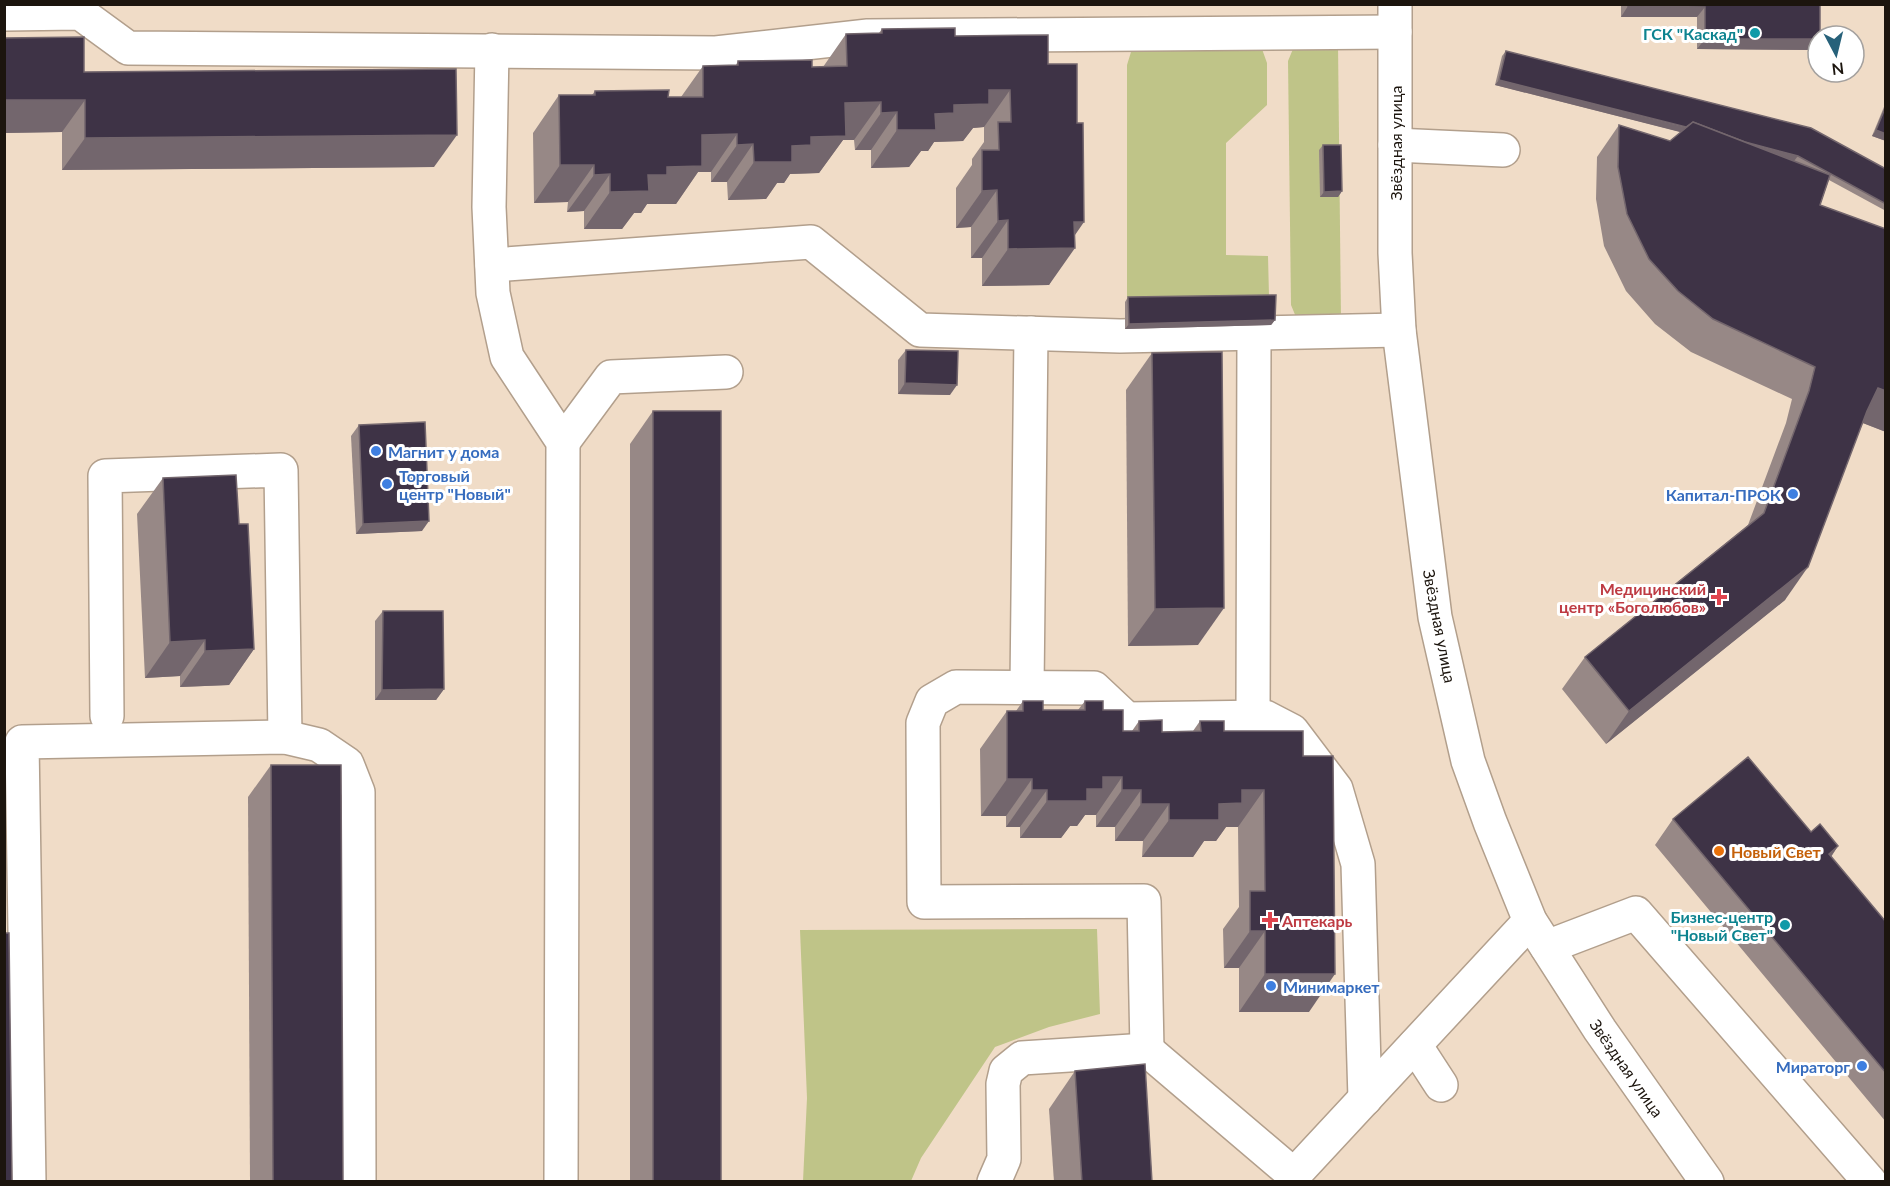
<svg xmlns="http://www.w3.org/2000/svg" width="1890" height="1186" font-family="Lato,sans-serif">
	<rect width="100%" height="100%" fill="#f0dcc7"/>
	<g fill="#bfc488">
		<polygon points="1338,44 1341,320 1296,317 1291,305 1288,61 1293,49"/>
		<polygon points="1148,46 1262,49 1267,63 1267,105 1226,143 1226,255 1268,256 1269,296 1127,297 1127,65 1131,52"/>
		<polygon points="1097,929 1100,1014 1049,1027 995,1047 921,1158 911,1181 803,1181 807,1098 800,930"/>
	</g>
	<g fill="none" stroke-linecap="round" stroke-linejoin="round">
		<defs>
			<g id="minor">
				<polyline points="4,14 80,13 128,48 716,53 868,36 1395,32"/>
				<polyline points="492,50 489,207 493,293 507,357 563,442 561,1182"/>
				<polyline points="1395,145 1503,150"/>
				<polyline points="492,265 811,242 920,330 1120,336 1399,330"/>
				<polyline points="563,442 611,377 726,372"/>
				<polyline points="1027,687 1031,333"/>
				<polyline points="107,716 105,476 281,470 285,737"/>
				<polyline points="1253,717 1254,333"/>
				<polyline points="1547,947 1636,913 1870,1182"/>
				<polyline points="1415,1045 1441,1085"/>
				<polyline points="1147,1050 1144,901 924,902 923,723 932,701 956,687 1094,688 1127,719 1265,717 1292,731 1336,789 1358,864 1365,1099"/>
				<polyline points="29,1182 22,742 285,737 319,745 347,764 358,792 359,1182"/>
				<polyline points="994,1182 1004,1159 1003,1084 1006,1071 1022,1058 1147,1050 1294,1175"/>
				<polyline points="1292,1182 1294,1175 1530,921"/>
			</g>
			<polyline id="major" points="1395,4 1395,253 1399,330 1435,617 1468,761 1490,822 1530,921 1600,1030 1707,1182"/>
		</defs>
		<use href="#minor" stroke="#b29f8c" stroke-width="36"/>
		<use href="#major" stroke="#b29f8c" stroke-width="36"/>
		<use href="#minor" stroke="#fff" stroke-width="33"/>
		<use href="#major" stroke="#fff" stroke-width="33"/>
	</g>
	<g fill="#978886">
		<polygon points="1621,4 1820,4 1818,43 1813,50 1697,49 1697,17 1621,17"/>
		<polygon points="882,29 955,36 1048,64 1075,236 1049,285 982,286 982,258 971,258 971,227 956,228 956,188 972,165 972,159 984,142 984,127 973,128 963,141 934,142 928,151 921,151 909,167 871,168 871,150 855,150 854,140 843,140 819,173 790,174 784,183 777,183 766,199 728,200 727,182 711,182 711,172 698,172 676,204 647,204 641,213 634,213 622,229 584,229 584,211 567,212 568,202 534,203 533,133 559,95 592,95 595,91 668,97 681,97 703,66 736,65 738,61 812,67 823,67 846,34 879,33"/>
		<polygon points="4,38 84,72 434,167 62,170 62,132 4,133"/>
		<polygon points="1506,51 1886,169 1886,211 1829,180 1820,205 1886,432 1863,423 1785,600 1606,744 1562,689 1585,657 1748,525 1786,423 1792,399 1691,352 1655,324 1626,291 1604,246 1596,199 1597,157 1619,125 1670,141 1681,132 1495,85 1502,56"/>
		<polygon points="1886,102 1886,141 1872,136"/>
		<polygon points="1323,145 1342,191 1338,197 1320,197 1319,150"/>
		<polygon points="1128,297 1275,320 1271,325 1125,329 1125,302"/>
		<polygon points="906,350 950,395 898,394 898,360"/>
		<polygon points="1152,353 1198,645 1128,646 1126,390"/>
		<polygon points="653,411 721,1182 630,1182 630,444"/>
		<polygon points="359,425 422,531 356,534 351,436"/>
		<polygon points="163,478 239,524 254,649 229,685 180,687 180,676 145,678 137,514"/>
		<polygon points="383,611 444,689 436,700 375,700 375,621"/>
		<polygon points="1023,701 1043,710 1078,710 1085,701 1103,710 1123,731 1132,731 1139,721 1162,732 1193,731 1200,721 1224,731 1303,731 1309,1012 1239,1012 1239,968 1224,968 1223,929 1239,907 1238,827 1226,827 1216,841 1204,841 1193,857 1142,857 1143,841 1115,841 1115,827 1096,827 1096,815 1085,815 1077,826 1070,826 1061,838 1020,838 1020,827 1006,827 1006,816 981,816 980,749 1007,711 1016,711"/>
		<polygon points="271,765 343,1182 250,1182 248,797"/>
		<polygon points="1673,819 1838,846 1831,857 1886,922 1886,1122 1655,845"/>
		<polygon points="1075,1071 1152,1182 1054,1182 1049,1109"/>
	</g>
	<g fill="#73666d">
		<polygon points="1628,6 1705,7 1697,17 1621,17"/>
		<polygon points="1705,39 1818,39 1818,43 1813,50 1697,49"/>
		<polygon points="1499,80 1798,156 1794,161 1495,85"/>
		<polygon points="989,90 1010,90 984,127 973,128 963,141 934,142 928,151 921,151 909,167 871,168 897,130"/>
		<polygon points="4,100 85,100 62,132 4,133"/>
		<polygon points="881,102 854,140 843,140 819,173 790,174 784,183 777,183 766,199 728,200 754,162 811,137 845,103"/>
		<polygon points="897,112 871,150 855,150 881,113"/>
		<polygon points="1876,130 1886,134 1886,141 1872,136"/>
		<polygon points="737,134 711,172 698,172 676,204 647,204 641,213 634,213 622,229 584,229 610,192 667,167 702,135"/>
		<polygon points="457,135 434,167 62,170 85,138"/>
		<polygon points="753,144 727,182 711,182 737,145"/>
		<polygon points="560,165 594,165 568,202 534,203"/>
		<polygon points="610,174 584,211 567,212 594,175"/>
		<polygon points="997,190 971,227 956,228 982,191"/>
		<polygon points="1342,191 1338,197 1320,197 1324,192"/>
		<polygon points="1008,220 982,258 971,258 998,221"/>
		<polygon points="1074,222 1084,222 1066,248 1075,248 1049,285 982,286 1008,249"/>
		<polygon points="1275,320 1271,325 1125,329 1129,324"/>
		<polygon points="905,383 957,385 950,395 898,394"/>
		<polygon points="1878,388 1886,391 1886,432 1855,420"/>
		<polygon points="429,521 422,531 356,534 363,524"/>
		<polygon points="1808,567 1785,600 1606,744 1629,711"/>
		<polygon points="1224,608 1198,645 1128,646 1155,609"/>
		<polygon points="205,640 180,676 145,678 170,642"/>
		<polygon points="254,649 229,685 180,687 205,651"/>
		<polygon points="444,689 436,700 375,700 382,690"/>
		<polygon points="1103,777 1122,777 1096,815 1085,815 1077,826 1070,826 1061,838 1020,838 1047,801 1087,789"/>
		<polygon points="1007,779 1032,779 1006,816 981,816"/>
		<polygon points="1032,790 1047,790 1020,827 1006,827"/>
		<polygon points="1122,790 1141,790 1115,827 1096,827"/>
		<polygon points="1242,790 1264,790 1238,827 1226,827 1216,841 1204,841 1193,857 1142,857 1169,820 1219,804"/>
		<polygon points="1141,804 1169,804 1143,841 1115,841"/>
		<polygon points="1838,846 1820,873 1829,854"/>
		<polygon points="1250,931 1265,931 1239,968 1224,968"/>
		<polygon points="1265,974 1335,974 1309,1012 1239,1012"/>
	</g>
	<g fill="#3e3346" stroke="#73666d" stroke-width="1.5">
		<polygon points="1628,4 1820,4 1820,36 1818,36 1818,39 1705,39 1705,7 1628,6"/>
		<polygon points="955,28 955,36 1048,35 1048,64 1077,64 1077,123 1083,123 1084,222 1074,222 1075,248 1008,249 1008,220 998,221 997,190 982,191 982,150 999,150 998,122 1011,122 1010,90 989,90 989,104 954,105 954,113 935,114 936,130 897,130 897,112 881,113 881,102 845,103 846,136 811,137 811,145 792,146 792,162 754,162 753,144 737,145 737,134 702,135 702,166 667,167 667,175 648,175 649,191 610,192 610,174 594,175 594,165 560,165 559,95 595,95 595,91 669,90 668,97 703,97 703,66 738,65 738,61 812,60 812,67 847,66 846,34 882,33 882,29"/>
		<polygon points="84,37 84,72 456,69 457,135 85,138 85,100 4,100 4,38"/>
		<polygon points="1506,51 1811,128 1886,169 1886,204 1798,156 1745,142 1693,122 1686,127 1499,80"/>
		<polygon points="1886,106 1886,134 1876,130"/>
		<polygon points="1693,122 1830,175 1820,205 1886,229 1886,391 1878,388 1867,411 1808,567 1629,711 1585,657 1764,513 1809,391 1815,367 1713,319 1678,291 1649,259 1627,214 1618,167 1619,125 1670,141"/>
		<polygon points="1323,145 1341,145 1342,191 1324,192"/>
		<polygon points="1276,295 1275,320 1129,324 1128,297"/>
		<polygon points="906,350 958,351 957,385 905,383"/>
		<polygon points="1222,352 1224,608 1155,609 1152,353"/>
		<rect x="653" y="411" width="68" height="771"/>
		<polygon points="425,422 429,521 363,524 359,425"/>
		<polygon points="236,475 239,524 248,524 254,649 205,651 205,640 170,642 163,478"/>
		<polygon points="383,611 443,611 444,689 382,690"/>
		<polygon points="1023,701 1043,701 1043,710 1085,710 1085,701 1103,701 1103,710 1123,710 1123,731 1139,731 1139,721 1162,720 1162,732 1201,731 1200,721 1224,721 1224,731 1303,731 1303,756 1333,756 1335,974 1265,974 1265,931 1250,931 1250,891 1265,891 1264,790 1242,790 1242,803 1219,804 1219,820 1169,820 1169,804 1141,804 1141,790 1122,790 1122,777 1103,777 1103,789 1087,789 1087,801 1047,801 1047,790 1032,790 1032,779 1007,779 1007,711 1023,711"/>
		<polygon points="1748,757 1811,832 1820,824 1838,846 1829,854 1886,922 1886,1073 1673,819"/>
		<polygon points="271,765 341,765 343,1182 273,1182"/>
		<polygon points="4,933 9,933 12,1182 4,1182"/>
		<polygon points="1145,1064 1152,1182 1082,1182 1075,1071"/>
	</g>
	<g fill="#0f9aa8" stroke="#fff" stroke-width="2">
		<circle cx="1755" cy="33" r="6"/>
		<circle cx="1785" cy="925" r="6"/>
	</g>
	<g fill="#3f7fe0" stroke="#fff" stroke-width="2">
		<circle cx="376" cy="451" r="6"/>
		<circle cx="387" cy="484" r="6"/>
		<circle cx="1793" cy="494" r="6"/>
		<circle cx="1271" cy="986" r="6"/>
		<circle cx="1862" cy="1066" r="6"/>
	</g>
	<g fill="#e0444e" stroke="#fff" stroke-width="2">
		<path d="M1716 588h6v6h6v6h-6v6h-6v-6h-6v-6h6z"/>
		<path d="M1267 911h6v6h6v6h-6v6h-6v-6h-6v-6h6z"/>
	</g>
	<circle fill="#e8710a" stroke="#fff" stroke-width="2" cx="1719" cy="851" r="6"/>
	<g text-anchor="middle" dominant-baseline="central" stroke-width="6" stroke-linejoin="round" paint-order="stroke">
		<g font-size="16" font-weight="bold" fill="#0d838f" stroke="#fff" text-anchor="end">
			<text x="1743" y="33">ГСК "Каскад"</text>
			<text x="1773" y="916">Бизнес-центр<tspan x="1773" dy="18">"Новый Свет"</tspan></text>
		</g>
		<g font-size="16" fill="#1c150e" stroke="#fff">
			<text transform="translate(1395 143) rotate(-90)">Звёздная улица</text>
			<text transform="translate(1440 626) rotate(79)">Звёздная улица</text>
			<text transform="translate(1627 1068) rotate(55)">Звёздная улица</text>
		</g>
		<g font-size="16" font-weight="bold" fill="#366cbe" stroke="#fff" text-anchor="start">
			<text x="388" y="451">Магнит у дома</text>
			<text x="399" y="475">Торговый<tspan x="399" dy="18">центр "Новый"</tspan></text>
			<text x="1781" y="494" text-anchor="end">Капитал-ПРОК</text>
			<text x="1283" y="986">Минимаркет</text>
			<text x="1850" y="1066" text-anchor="end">Мираторг</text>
		</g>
		<g font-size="16" font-weight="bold" fill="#be3a42" stroke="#fff" text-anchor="end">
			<text x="1706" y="588">Медицинский<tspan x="1706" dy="18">центр «Боголюбов»</tspan></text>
			<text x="1282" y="920" text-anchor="start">Аптекарь</text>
		</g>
		<g font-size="16" font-weight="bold" fill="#c56008" stroke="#fff" text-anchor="start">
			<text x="1731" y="851">Новый Свет</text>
		</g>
	</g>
	<rect width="1890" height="1186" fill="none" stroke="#1c150e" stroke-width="12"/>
	<g transform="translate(1836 54) rotate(173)"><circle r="28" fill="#ffffff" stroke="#a4a19f" stroke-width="1.5"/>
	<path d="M0-4.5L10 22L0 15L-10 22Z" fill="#27617a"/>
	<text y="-9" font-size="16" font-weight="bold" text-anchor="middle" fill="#1c150e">N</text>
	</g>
</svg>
